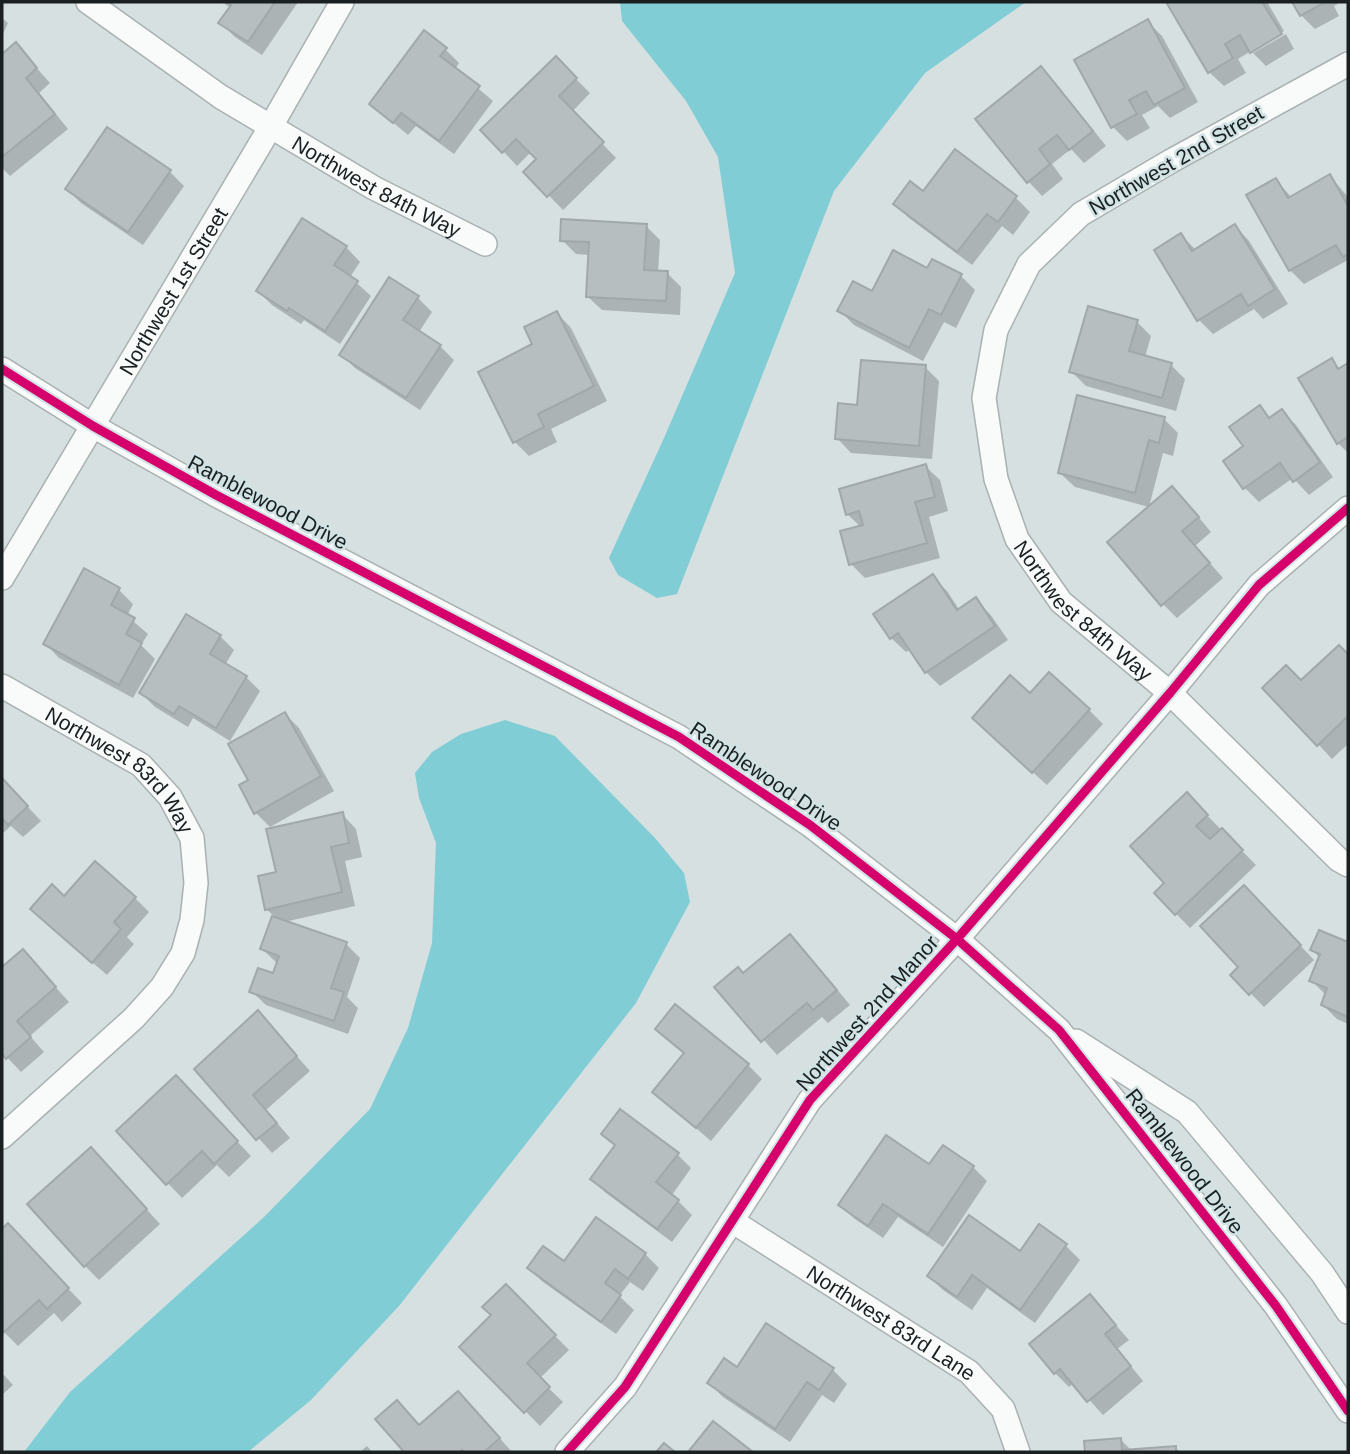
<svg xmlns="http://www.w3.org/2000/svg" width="1350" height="1454" font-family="Helvetica,sans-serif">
	<rect width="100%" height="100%" fill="#d6e0e1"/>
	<g fill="#81cdd6">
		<polygon points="620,2 1026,2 925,73 834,191 677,594 657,598 618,575 609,558 664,438 735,273 718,157 686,101 622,21"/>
		<polygon points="505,720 555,736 655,838 684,873 690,902 636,1003 399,1306 311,1400 248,1452 24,1452 70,1392 264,1217 370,1109 408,1028 432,943 436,843 419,798 415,773 432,752 461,734"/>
	</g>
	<g fill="#0003">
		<polygon points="222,2 298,2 262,55 235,37 221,23 231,8"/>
		<polygon points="1168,2 1267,2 1284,31 1253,49 1253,53 1286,34 1294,49 1266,66 1251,51 1238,59 1246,73 1224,86 1209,72"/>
		<polygon points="1294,2 1341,2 1334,6 1339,16 1315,29 1301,15"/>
		<polygon points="2,18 8,23 2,36"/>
		<polygon points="1147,21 1162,36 1198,102 1170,118 1158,106 1142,115 1150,128 1127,141 1113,127"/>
		<polygon points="16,45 50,83 39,93 68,129 10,176 2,168 2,56"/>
		<polygon points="445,49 459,63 455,69 493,101 454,154 416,126 408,135 371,104"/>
		<polygon points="556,59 590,93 572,112 616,158 563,210 526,172 538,159 531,152 517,166 483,130"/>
		<polygon points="1041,68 1055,82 1106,146 1084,163 1071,149 1052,164 1063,179 1042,196 1028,181"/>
		<polygon points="956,151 1016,198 1030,212 1013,235 1002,226 972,265 909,218 895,204 924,193"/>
		<polygon points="170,172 184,186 143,245 81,203 67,189"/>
		<polygon points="1330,176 1348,197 1348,260 1304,284 1290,270 1276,180 1292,198"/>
		<polygon points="646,226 660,240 658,273 667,273 681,287 680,315 602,310 587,296 590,255 576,254 562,240"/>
		<polygon points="1235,226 1249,241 1288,304 1263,319 1254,309 1213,334 1199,320 1156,251 1181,235 1196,250"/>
		<polygon points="346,247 360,262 350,277 371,296 340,344 304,320 301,324 272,305 258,291"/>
		<polygon points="928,271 961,276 975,290 956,328 944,322 923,361 854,325 839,310 872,293"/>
		<polygon points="418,298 432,312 419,332 440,346 454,360 420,410 355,368 341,354"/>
		<polygon points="557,313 571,328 607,401 551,429 557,442 529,456 515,442 535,345"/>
		<polygon points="1137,322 1151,336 1145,357 1171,365 1185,379 1176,411 1086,386 1071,371"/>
		<polygon points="1332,360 1341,370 1348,365 1348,453 1338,443"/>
		<polygon points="925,367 939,381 932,459 851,453 837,438 859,407"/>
		<polygon points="1259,407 1271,419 1282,411 1296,425 1333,477 1309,495 1293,478 1259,502 1245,488 1225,461 1245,447"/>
		<polygon points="1164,419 1178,433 1173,456 1163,453 1149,507 1075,487 1060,473"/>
		<polygon points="925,466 940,480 948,511 929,517 940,558 865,578 851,564 861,527 847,514"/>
		<polygon points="1186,502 1211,532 1195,546 1223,578 1177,618 1163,604"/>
		<polygon points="85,571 119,590 133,604 127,616 148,634 141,645 155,659 133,698 59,658 45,643"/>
		<polygon points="932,576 947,591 960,611 976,600 990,614 1008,640 940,686 926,672 911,649 906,652 891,638"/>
		<polygon points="220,636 234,650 225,665 246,677 260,691 230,741 193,718 188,727 155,707 141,693"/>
		<polygon points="1339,647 1348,656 1348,744 1332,759 1318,744"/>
		<polygon points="1030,695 1089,710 1103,724 1047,785 988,732"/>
		<polygon points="285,714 299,728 334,791 270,827 256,813 250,780"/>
		<polygon points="2,779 41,821 23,837 11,826 2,834"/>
		<polygon points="1187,795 1256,865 1190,928 1156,893 1167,883"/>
		<polygon points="342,814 356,829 362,857 345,861 355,906 284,922 346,944 360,958 347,997 358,1008 348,1034 266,1005 251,991 274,975 278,964 262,949 274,916 266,909 278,873"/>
		<polygon points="64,898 135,898 149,912 127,937 134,944 107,975 47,923"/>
		<polygon points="1258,901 1314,960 1264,1007 1233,975 1241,967"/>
		<polygon points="1320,932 1348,944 1348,1024 1337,1019 1323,1005 1325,994 1311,980 1320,958 1312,950"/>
		<polygon points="804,950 850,1005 828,1023 822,1017 777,1055 717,987"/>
		<polygon points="23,951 69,1002 30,1036 44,1052 21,1072 2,1052 2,969"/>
		<polygon points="258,1012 310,1071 266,1110 290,1138 272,1153 196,1069"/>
		<polygon points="657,1029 748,1065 762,1079 711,1141 654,1092 685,1054"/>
		<polygon points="190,1092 251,1156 229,1177 217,1165 182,1198 118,1131"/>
		<polygon points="604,1134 677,1154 691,1168 672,1195 692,1215 672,1242 606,1193 592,1179 616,1146"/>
		<polygon points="105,1164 160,1224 99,1280 85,1266"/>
		<polygon points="930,1167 973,1167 987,1181 943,1247 898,1217 883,1238 855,1219 840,1205"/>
		<polygon points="597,1220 645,1254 659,1268 643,1291 630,1282 619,1296 634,1310 616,1334 543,1282 529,1268 565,1264"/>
		<polygon points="8,1226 82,1303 62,1322 54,1313 18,1346 2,1330 2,1232"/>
		<polygon points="1065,1245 1080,1260 1035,1323 987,1288 972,1310 943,1290 929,1276"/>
		<polygon points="506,1286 569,1350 539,1379 563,1402 540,1426 462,1347 493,1316"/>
		<polygon points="1090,1296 1129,1340 1117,1349 1143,1381 1103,1415 1074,1383 1069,1387 1055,1373"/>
		<polygon points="737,1369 833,1370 847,1384 834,1403 822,1395 790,1442 723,1397 709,1383"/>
		<polygon points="2,1373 13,1385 2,1395"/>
		<polygon points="472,1407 512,1452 406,1452 378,1420 420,1426"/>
		<polygon points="1121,1440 1132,1451 1175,1447 1180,1452 1086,1452 1086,1442"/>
		<polygon points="367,1446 372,1452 360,1452"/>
	</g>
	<g fill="#b7bebf" stroke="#a1a8a9" stroke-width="2">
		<polygon points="226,2 275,2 248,42 218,23 231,5"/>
		<polygon points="1166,2 1262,2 1282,34 1250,53 1240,35 1225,44 1233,58 1208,73"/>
		<polygon points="1292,2 1325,2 1300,16"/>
		<polygon points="1148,19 1185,88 1154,105 1146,91 1129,100 1137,114 1111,128 1074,60"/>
		<polygon points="424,30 447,48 440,56 480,86 439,141 401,113 393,123 369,104"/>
		<polygon points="16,42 37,68 26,78 55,114 2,157 2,54"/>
		<polygon points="556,56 577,78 559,96 604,142 547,197 523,172 536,159 516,139 502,153 480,130"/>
		<polygon points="1041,66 1093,131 1069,150 1057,135 1039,149 1050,164 1027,183 975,119"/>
		<polygon points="107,127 171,170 128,232 65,189"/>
		<polygon points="955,149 1017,196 998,222 987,214 957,252 893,204 910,181 923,191"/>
		<polygon points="1330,174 1348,206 1348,254 1343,257 1336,245 1289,271 1246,195 1276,178 1288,198"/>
		<polygon points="302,218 347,246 334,265 358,281 325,331 289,308 287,311 256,291"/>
		<polygon points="561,219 647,224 644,270 668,271 666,301 586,297 589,242 560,241"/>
		<polygon points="1235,224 1275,289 1248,306 1241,294 1197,321 1154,250 1181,233 1192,251"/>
		<polygon points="893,250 927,268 932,259 962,274 941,315 929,309 909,348 837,311 853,281 872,291"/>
		<polygon points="389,277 419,296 403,320 441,345 406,398 339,355"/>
		<polygon points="1088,306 1138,320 1129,351 1172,363 1162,398 1069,372"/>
		<polygon points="557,311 594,386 538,414 544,427 513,443 478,372 532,344 524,327"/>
		<polygon points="1332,358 1338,369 1348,363 1348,437 1337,444 1298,378"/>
		<polygon points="861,360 926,365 919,446 835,439 838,403 857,405"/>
		<polygon points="1077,395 1165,417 1159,443 1149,440 1135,493 1058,473"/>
		<polygon points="1260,405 1269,418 1282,409 1320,462 1293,482 1280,463 1243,489 1223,461 1243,446 1229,427"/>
		<polygon points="926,464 935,497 915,502 927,543 849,565 840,531 863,525 859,511 846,515 839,489"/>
		<polygon points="1172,486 1199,517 1182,531 1210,563 1161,606 1107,542"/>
		<polygon points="84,568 120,588 111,605 135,618 126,634 142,643 119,685 43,644"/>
		<polygon points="933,574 957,610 976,597 995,626 925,673 898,633 890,639 873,614"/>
		<polygon points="186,614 221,635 210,654 247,676 216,728 179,706 174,714 139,693"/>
		<polygon points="1339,645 1348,654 1348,716 1317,746 1262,688 1286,665 1301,680"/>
		<polygon points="1049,672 1090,709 1032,773 972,718 1010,675 1030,693"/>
		<polygon points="285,712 321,776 254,814 239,785 248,780 228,744"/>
		<polygon points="2,778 28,806 8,825 2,818"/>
		<polygon points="1187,792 1208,815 1196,826 1210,839 1222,828 1243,850 1175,915 1154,893 1164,883 1130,846"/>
		<polygon points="343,812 349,843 331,847 342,892 265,910 258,876 276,872 266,829"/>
		<polygon points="95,861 136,897 114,922 121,929 92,963 30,909 52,884 64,896"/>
		<polygon points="1244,885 1301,945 1249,995 1230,975 1238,967 1200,926"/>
		<polygon points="272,916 347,942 331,988 344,992 334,1021 249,992 258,968 273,973 279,956 260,949"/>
		<polygon points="1319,930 1348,942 1348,1017 1321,1005 1327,988 1309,981 1320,954 1310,950"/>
		<polygon points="790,934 837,990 813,1010 807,1003 761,1042 714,987 738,967 743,973"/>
		<polygon points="23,949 56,987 17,1021 31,1037 6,1059 2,1054 2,967"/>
		<polygon points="675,1004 749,1064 696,1128 652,1092 684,1053 655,1029"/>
		<polygon points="258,1010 297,1056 253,1095 277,1123 256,1140 194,1069"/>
		<polygon points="176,1075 238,1141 214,1164 202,1151 166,1185 116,1131"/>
		<polygon points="620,1109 679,1153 656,1182 679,1200 657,1229 590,1179 615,1145 601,1134"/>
		<polygon points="886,1135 929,1164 943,1145 974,1166 928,1234 883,1204 868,1226 838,1205"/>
		<polygon points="91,1147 147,1209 84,1267 27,1204"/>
		<polygon points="969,1215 1020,1251 1039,1224 1067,1244 1020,1310 972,1275 957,1297 927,1276"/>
		<polygon points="596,1217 646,1253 628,1279 615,1269 605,1283 621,1295 601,1322 527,1268 543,1246 564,1261"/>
		<polygon points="8,1223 69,1288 47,1309 39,1300 3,1333 2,1229"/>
		<polygon points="506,1284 556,1335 527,1363 550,1387 524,1413 459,1347 491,1315 482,1307"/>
		<polygon points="1090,1294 1116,1325 1105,1334 1131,1366 1087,1402 1060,1369 1054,1374 1029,1344"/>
		<polygon points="766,1323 834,1368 819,1390 807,1382 775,1429 707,1383 724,1358 737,1367"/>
		<polygon points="458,1391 500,1438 484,1452 464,1452 462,1450 460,1452 404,1452 375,1419 397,1400 419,1425"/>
		<polygon points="713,1421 753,1452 688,1452"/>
		<polygon points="1121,1438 1122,1450 1176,1446 1176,1452 1085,1452 1084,1441"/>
		<polygon points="664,1443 675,1452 656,1452"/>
	</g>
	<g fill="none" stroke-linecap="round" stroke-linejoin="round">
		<defs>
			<g id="minor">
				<path id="s1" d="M88 2 221 97 374 188 485 244"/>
				<path id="s2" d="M1348 64 1171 161 1081 214 1029 264 996 330 984 398 996 479 1017 539 1061 602 1170 693 1339 860 1348 865"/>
				<polyline points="2,369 93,426 216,495 679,737 810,825 957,939 1059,1030 1276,1306 1348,1411"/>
				<path id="s3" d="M2 578 271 126 342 2"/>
				<path id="s4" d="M2 686 141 765 170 797 192 838 196 883 192 920 183 953 162 987 134 1018 2 1137"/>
				<polyline points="1076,1041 1187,1112 1322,1273 1348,1312"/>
				<path id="s5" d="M732 1221 969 1372 1003 1409 1018 1452"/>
				<polyline points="567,1452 625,1387 810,1100 957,939 1170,693 1259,585 1348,508"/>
			</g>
		</defs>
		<use href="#minor" stroke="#a9b1b1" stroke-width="26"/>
		<use href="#minor" stroke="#f9fafa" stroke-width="23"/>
		<defs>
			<g id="cycleway">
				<polyline points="2,369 93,426 216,495 679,737 810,825 957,939 1059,1030 1276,1306 1348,1411"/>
				<polyline points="567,1452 625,1387 810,1100 957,939 1170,693 1259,585 1348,508"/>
			</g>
		</defs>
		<use href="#cycleway" stroke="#d2e3e5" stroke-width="13"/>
		<use href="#cycleway" stroke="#d6006c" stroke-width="9"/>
	</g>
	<g text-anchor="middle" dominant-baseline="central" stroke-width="5" stroke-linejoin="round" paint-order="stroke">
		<g font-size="21" fill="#1a2021" stroke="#d2e3e5">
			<text transform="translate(1176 160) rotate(-30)">Northwest 2nd Street</text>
			<text stroke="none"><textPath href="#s1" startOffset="343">Northwest 84th Way</textPath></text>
			<text stroke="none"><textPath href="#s3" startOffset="334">Northwest 1st Street</textPath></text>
			<text transform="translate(268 502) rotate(28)">Ramblewood Drive</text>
			<text stroke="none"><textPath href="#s2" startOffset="765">Northwest 84th Way</textPath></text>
			<text stroke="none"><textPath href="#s4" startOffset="147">Northwest 83rd Way</textPath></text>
			<text transform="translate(766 776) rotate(34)">Ramblewood Drive</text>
			<text transform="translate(867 1013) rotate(-48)">Northwest 2nd Manor</text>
			<text transform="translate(1185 1161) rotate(52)">Ramblewood Drive</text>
			<text stroke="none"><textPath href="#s5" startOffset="189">Northwest 83rd Lane</textPath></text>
		</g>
	</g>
	<rect width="1350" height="1454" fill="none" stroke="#1a2021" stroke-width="7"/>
</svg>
